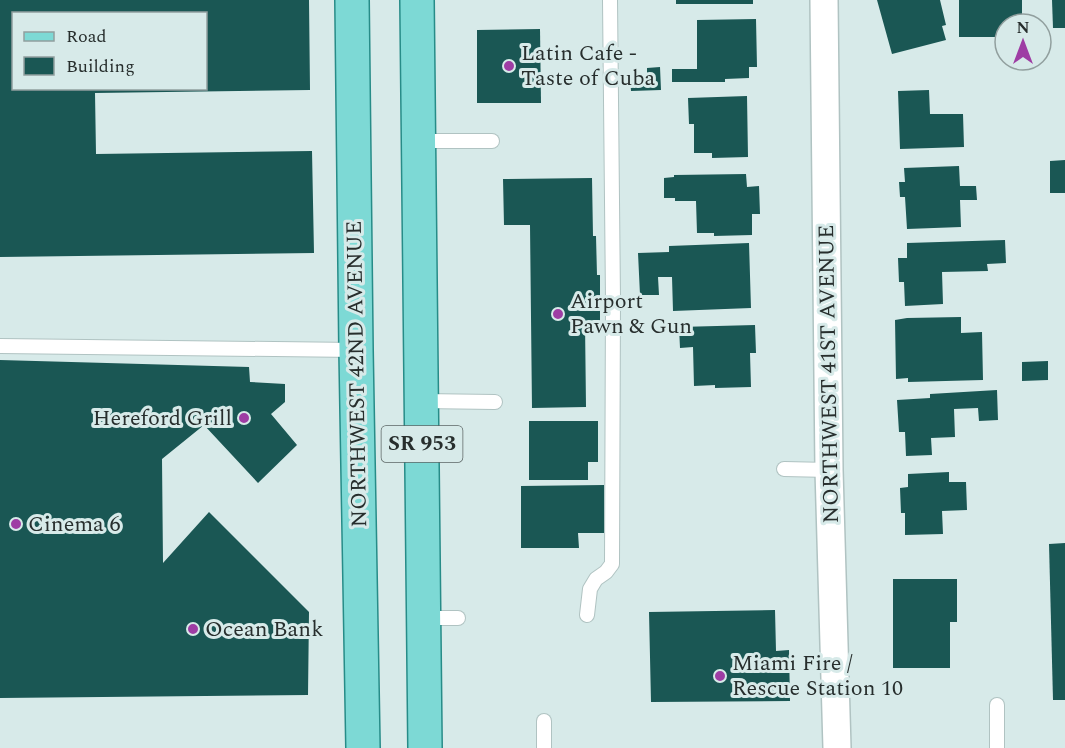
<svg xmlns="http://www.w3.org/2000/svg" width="1065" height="748" font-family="Spectral,serif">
	<rect width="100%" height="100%" fill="#d7eae9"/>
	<g fill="#1a5754" fill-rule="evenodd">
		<path d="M0 0H309L310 90 95 93 96 154 312 151 314 253 0 257ZM14 14H206V88H14Z"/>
		<rect x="676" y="0" width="77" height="4"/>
		<polygon points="877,0 940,0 946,25 942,26 946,40 892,54"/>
		<polygon points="959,0 1022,0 1022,24 1005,24 1005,37 959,37"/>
		<polygon points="1052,0 1065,0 1065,28 1053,28"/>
		<polygon points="756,19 757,67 749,67 749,78 725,79 725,82 672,82 672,69 697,69 697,20"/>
		<polygon points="540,29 541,103 477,103 477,30"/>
		<polygon points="660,67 661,90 631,91 630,76 647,76 647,68"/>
		<polygon points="929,90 930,114 963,114 964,147 900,149 898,91"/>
		<polygon points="747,96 748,157 712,158 712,153 694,153 694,124 689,124 688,98"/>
		<polygon points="1065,160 1065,193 1050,193 1050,161"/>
		<polygon points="959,166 960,186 976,186 977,200 960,200 961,227 907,229 905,197 900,197 899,182 905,182 904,168"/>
		<polygon points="746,174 747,187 759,186 760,214 752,214 752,235 714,236 714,233 697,233 696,201 675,201 675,198 664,198 664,178 674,177 674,175"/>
		<polygon points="592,178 593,236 596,236 597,275 600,275 600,323 585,323 586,407 532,408 530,225 504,225 503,179"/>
		<polygon points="1005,240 1006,263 987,264 988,271 942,272 943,304 905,306 904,282 899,282 898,258 907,258 907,243"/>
		<polygon points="749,243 751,308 673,311 672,277 658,277 659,295 640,295 638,253 669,252 669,246"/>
		<polygon points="961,317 961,333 982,332 983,380 908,382 908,378 896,379 895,320 907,318"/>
		<polygon points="755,325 756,353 750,353 751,387 715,388 715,385 694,386 693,347 680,348 679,327"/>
		<polygon points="0,360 249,367 250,382 285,384 285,402 271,414 297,445 258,483 204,425 162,459 163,563 209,512 309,612 308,695 0,698"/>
		<polygon points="1048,361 1048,380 1022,381 1022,362"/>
		<polygon points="997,390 998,420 979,421 978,408 954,409 955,437 931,438 932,455 906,456 905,432 899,432 897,400 930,398 930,394"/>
		<polygon points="529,421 598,421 598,462 588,462 588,480 529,480"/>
		<polygon points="949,472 949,482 966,482 967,510 942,511 943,534 905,535 905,513 901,513 900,488 908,487 908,474"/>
		<polygon points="604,485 604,533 578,533 579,548 521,548 521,486"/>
		<polygon points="1065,543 1065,700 1053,700 1049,544"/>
		<polygon points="893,579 957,579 957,622 950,622 950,668 893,668"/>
		<polygon points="775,610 776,651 789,650 790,701 651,702 649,612"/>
	</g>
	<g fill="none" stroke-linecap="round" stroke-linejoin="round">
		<defs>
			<g id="service">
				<polyline points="419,141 492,141"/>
				<polyline points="0,346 356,350"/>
				<polyline points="422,401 495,402"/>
				<polyline points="784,469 829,470"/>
				<polyline points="587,615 590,589 596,579 606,572 612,564 613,300 610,0"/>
				<polyline points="423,618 458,618"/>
				<polyline points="997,705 997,748"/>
				<polyline points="544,721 544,748"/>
			</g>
			<polyline id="minor" points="824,0 829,470 837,748"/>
			<g id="primary">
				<polyline points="352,0 356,350 363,748"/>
				<polyline points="417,0 425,748"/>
			</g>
		</defs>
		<use href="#service" stroke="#b0c3c2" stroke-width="16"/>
		<use href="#minor" stroke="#b0c3c2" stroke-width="30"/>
		<use href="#primary" stroke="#278c88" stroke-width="36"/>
		<use href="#service" stroke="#fff" stroke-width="14"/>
		<use href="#minor" stroke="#fff" stroke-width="27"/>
		<use href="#primary" stroke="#7dd9d5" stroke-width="33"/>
	</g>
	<g fill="#9e3da4" stroke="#d7eae9" stroke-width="2">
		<circle cx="509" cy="66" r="6"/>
		<circle cx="558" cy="314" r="6"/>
		<circle cx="244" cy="418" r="6"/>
		<circle cx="16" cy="524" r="6"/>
		<circle cx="193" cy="629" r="6"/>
		<circle cx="720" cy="676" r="6"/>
	</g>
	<g text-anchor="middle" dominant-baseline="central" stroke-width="6" stroke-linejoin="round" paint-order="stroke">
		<rect fill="#d7eae9" stroke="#5c6665" stroke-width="1.5" x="381.5" y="426" width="81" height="36" rx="4.5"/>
		<g font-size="21" font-weight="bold" fill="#272e2d">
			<text x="422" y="444">SR 953</text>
		</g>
		<g font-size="22" fill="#272e2d" stroke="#d7eae9" text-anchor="start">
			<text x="521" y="53">Latin Cafe -<tspan x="521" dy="25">Taste of Cuba</tspan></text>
			<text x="570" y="301">Airport<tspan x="570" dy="25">Pawn &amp; Gun</tspan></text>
			<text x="232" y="418" text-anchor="end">Hereford Grill</text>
			<text x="28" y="524">Cinema 6</text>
			<text x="205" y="629">Ocean Bank</text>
			<text x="732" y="663">Miami Fire /<tspan x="732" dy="25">Rescue Station 10</tspan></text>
		</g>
		<g font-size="22" fill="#272e2d" stroke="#d7eae9">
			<text transform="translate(357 374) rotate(-91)">NORTHWEST 42ND AVENUE</text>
			<text transform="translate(829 374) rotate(-91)">NORTHWEST 41ST AVENUE</text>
		</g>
	</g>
	<rect x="12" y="12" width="195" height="78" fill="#d7eae9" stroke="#919f9e" stroke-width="1.5"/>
	<rect x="24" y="32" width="30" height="9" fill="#7dd9d5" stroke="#919f9e" stroke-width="1.5"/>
	<text x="66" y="42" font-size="18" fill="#272e2d">Road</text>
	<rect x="24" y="57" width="30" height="18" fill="#1a5754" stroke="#919f9e" stroke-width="1.5"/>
	<text x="66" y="72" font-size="18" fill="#272e2d">Building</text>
	<g transform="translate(1023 42)"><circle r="28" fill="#d7eae9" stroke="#919f9e" stroke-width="1.5"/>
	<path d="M0-4.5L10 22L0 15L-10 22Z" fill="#9e3da4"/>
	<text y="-9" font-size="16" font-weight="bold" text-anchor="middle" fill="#272e2d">N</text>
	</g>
</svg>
